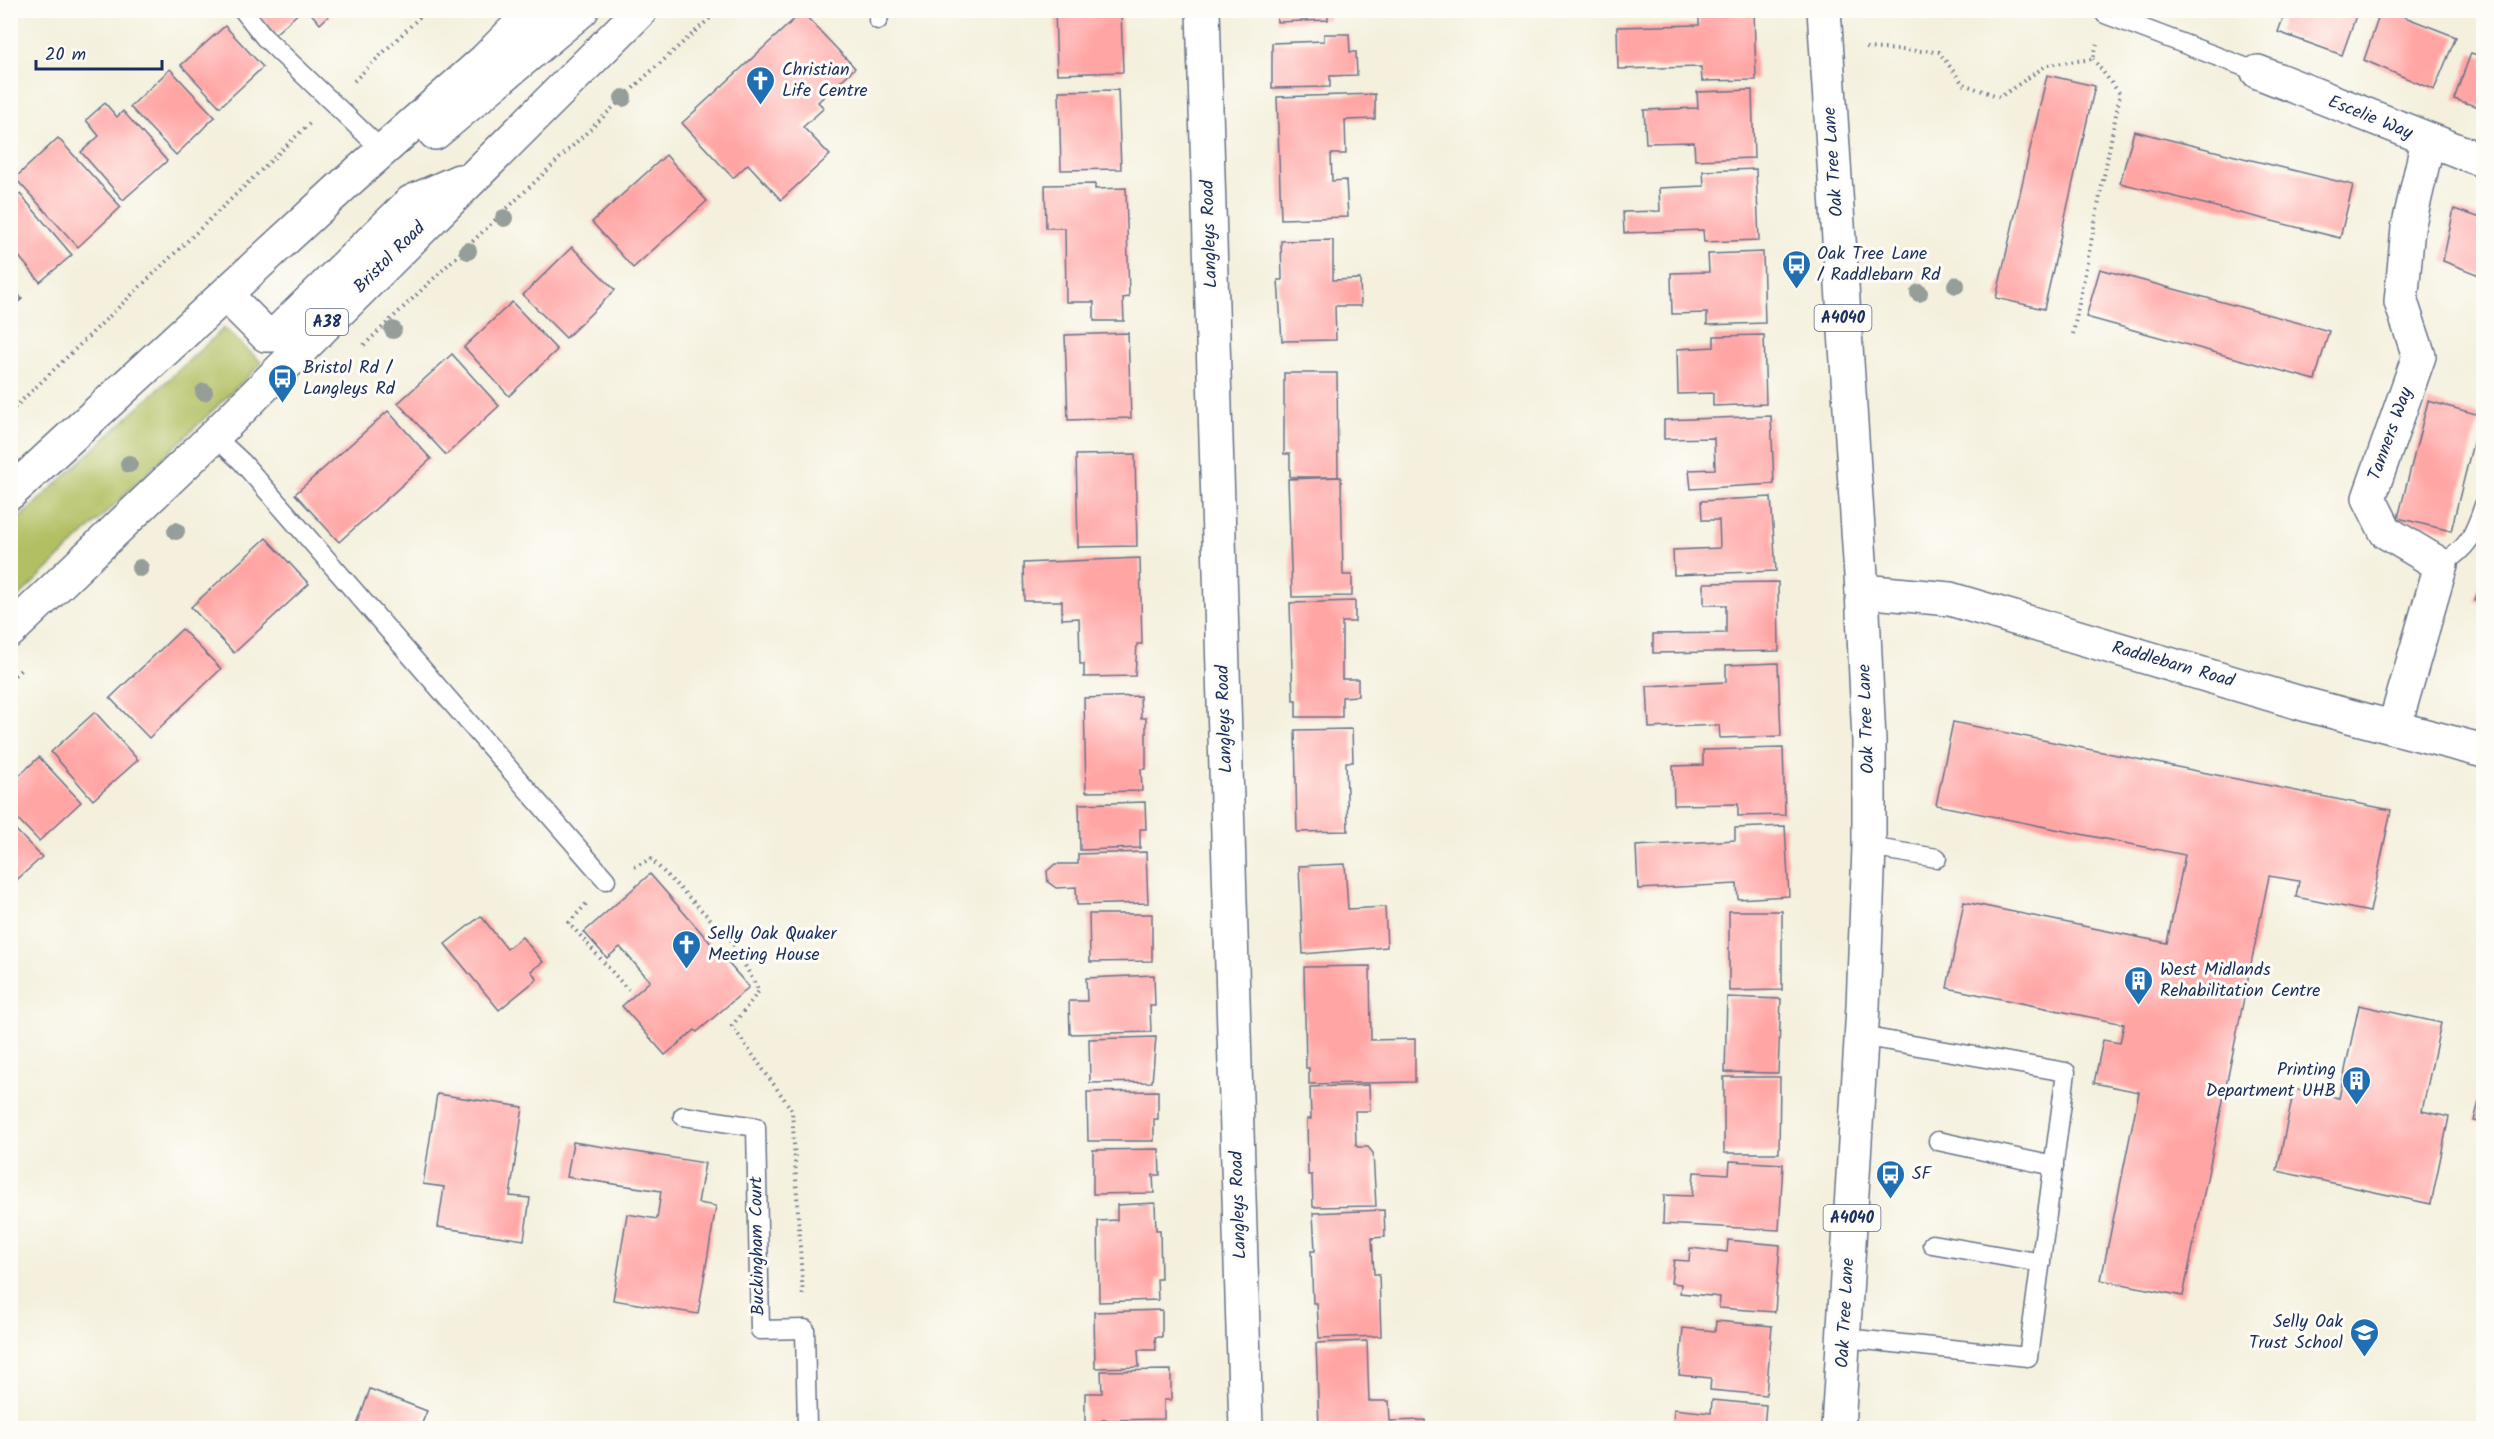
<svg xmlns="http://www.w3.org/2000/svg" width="2494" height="1439" font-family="Kalam,sans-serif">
	<rect width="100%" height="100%" fill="#fdfcf7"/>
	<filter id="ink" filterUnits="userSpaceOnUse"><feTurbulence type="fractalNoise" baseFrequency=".0167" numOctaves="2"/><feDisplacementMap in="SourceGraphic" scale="12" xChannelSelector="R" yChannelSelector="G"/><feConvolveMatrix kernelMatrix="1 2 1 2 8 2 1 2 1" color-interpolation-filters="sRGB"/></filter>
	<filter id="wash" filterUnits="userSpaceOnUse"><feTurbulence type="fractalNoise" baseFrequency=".008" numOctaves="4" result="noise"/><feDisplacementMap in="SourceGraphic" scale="24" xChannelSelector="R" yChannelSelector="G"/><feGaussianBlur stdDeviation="1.35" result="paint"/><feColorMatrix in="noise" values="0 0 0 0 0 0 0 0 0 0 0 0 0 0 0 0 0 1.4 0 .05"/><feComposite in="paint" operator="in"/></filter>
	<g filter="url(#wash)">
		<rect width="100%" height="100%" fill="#f4f0dd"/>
		<polygon fill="#b2c063" stroke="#667860" stroke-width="1.5" points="224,328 262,363 11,604 11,526"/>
		<g id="blocks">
			<g fill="#ffa6a5">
				<polygon points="254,10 302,10 275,34"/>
				<polygon points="308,10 335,10 320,24"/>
				<polygon points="1055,10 1121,10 1123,72 1057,74"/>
				<polygon points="1276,10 1328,10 1328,20 1277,22"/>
				<polygon points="1754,10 1756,80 1702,81 1701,67 1618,69 1617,27 1699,25 1699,12"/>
				<polygon points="2286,10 2358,10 2342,55 2278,32"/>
				<polygon points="2381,10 2387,10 2456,37 2434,90 2364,60"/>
				<polygon points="802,12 855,68 818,102 824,108 803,127 830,155 781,200 748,164 733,178 682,123"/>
				<polygon points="225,26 263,67 220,107 181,65"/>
				<polygon points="1324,34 1349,34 1350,52 1356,52 1357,75 1330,76 1330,87 1272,88 1272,43 1324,41"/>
				<polygon points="2471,53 2484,57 2484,109 2454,99"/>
				<polygon points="170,69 215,117 176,155 130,107"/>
				<polygon points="2047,75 2095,86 2044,309 1996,298"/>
				<polygon points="1118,90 1121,169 1061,170 1059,91"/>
				<polygon points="1752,90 1754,158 1695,160 1694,142 1646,143 1644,110 1698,108 1697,92"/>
				<polygon points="1375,94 1375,119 1345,120 1346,154 1331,154 1332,181 1346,180 1348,217 1281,219 1277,97"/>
				<polygon points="105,103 117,117 123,111 167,161 123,200 81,152 99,136 86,120"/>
				<polygon points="2134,131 2353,185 2340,238 2120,183"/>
				<polygon points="58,138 121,207 78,247 15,178"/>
				<polygon points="666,155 707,201 633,268 592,222"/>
				<polygon points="1756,169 1759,240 1704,242 1703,230 1624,233 1623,212 1660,211 1659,188 1704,186 1703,171"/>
				<polygon points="1095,184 1095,189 1126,188 1129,297 1123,298 1124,321 1094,321 1094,302 1066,302 1065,228 1046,228 1045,185"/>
				<polygon points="20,194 72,255 40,282 17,254 10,260 10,202"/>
				<polygon points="2454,209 2484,219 2484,277 2443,261"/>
				<polygon points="1333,240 1333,280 1360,279 1361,306 1335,306 1336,340 1282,341 1278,280 1282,280 1281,241"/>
				<polygon points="572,247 615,290 566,338 523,295"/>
				<polygon points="1763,252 1765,323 1707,325 1707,313 1672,314 1671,273 1709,272 1708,254"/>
				<polygon points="2100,269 2329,331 2315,380 2086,317"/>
				<polygon points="10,285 22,299 10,309"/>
				<polygon points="512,302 557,350 509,396 464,347"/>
				<polygon points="1128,333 1131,418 1068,420 1065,335"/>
				<polygon points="1764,335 1766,404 1713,406 1713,393 1678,394 1677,349 1714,347 1714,336"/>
				<polygon points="452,354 499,406 446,455 398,403"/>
				<polygon points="1284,373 1337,373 1338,477 1290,477 1290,454 1284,454"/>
				<polygon points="2428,401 2480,415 2451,531 2398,518"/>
				<polygon points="388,411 431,459 339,542 295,494"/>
				<polygon points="1771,416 1774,484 1691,489 1689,470 1715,469 1714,438 1664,439 1664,420"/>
				<polygon points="1135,454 1137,546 1078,547 1076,455"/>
				<polygon points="1341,477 1343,575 1352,575 1352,596 1292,597 1288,479"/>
				<polygon points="1771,497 1776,571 1674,575 1673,550 1720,548 1719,520 1702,520 1701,501"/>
				<polygon points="266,538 309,584 234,653 191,607"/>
				<polygon points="1140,558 1142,644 1137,644 1135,676 1084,677 1084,664 1080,664 1079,618 1062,619 1062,601 1024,601 1023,563"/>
				<polygon points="2483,571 2484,571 2484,603 2475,601"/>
				<polygon points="1778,582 1779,651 1653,653 1653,634 1726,633 1726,605 1704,605 1704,583"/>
				<polygon points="1355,601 1355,622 1342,622 1342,679 1358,679 1358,696 1342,697 1342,717 1296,717 1296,700 1293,700 1290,603"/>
				<polygon points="182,629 221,669 149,738 110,698"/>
				<polygon points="1778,663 1781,736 1720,738 1719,725 1649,728 1647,686 1726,682 1726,665"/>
				<polygon points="1140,696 1141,718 1146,718 1146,769 1141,769 1142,791 1086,792 1084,698"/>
				<polygon points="95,712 138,760 93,800 51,752"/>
				<polygon points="1953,722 2391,810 2370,912 2296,897 2299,881 2269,876 2183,1296 2101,1280 2139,1092 2094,1083 2103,1040 2120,1043 2124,1024 1947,988 1964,902 2167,943 2185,855 1936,805"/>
				<polygon points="1352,729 1353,762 1346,762 1348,831 1297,832 1295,730"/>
				<polygon points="1783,748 1785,815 1738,816 1738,804 1674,805 1673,766 1703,765 1703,750"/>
				<polygon points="39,757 81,802 39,841 10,811 10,784"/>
				<polygon points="1145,802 1146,829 1140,829 1140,848 1080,850 1079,804"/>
				<polygon points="10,824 42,857 10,886"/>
				<polygon points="1785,826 1789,896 1738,899 1737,884 1638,889 1636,846 1735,840 1735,828"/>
				<polygon points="1146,852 1148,903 1077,905 1076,887 1056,888 1048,882 1047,871 1055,864 1078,864 1078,854"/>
				<polygon points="1345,864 1348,909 1385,907 1387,947 1303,954 1299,866"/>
				<polygon points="650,874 749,987 697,1032 695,1030 665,1055 622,1006 650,981 620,947 607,958 584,932"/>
				<polygon points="1729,911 1782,911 1782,990 1729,991"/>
				<polygon points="1089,914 1152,914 1152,961 1090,962"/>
				<polygon points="481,916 507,949 522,937 543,962 531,971 537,979 499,1010 445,944"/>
				<polygon points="1370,966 1371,1040 1415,1039 1415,1082 1309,1084 1309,1068 1306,1068 1304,967"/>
				<polygon points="1154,975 1155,1006 1150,1006 1151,1032 1070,1034 1069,1001 1087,1001 1086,978"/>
				<polygon points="1727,997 1781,999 1778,1073 1725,1072"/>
				<polygon points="2359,1005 2441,1023 2422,1111 2449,1117 2431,1204 2277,1171 2294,1089 2339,1098"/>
				<polygon points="1156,1037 1152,1082 1090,1083 1089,1039"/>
				<polygon points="1724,1077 1780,1077 1779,1153 1724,1153"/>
				<polygon points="1369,1085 1370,1111 1355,1111 1356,1144 1357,1147 1368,1147 1373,1153 1376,1206 1313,1207 1312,1175 1308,1175 1307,1119 1311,1119 1310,1087"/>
				<polygon points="2483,1086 2484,1086 2484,1123 2474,1121"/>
				<polygon points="1158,1091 1158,1119 1154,1119 1154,1141 1088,1141 1087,1092"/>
				<polygon points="437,1094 523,1107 510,1196 530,1198 524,1240 438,1227 444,1187 423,1184"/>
				<polygon points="573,1142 705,1163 698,1203 716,1206 698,1314 613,1300 627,1214 657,1219 661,1191 567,1177"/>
				<polygon points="1159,1149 1160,1175 1153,1175 1154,1193 1093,1194 1093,1150"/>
				<polygon points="1730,1161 1783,1164 1779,1230 1663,1224 1664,1195 1692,1196 1694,1172 1729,1174"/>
				<polygon points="1155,1203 1156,1230 1160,1230 1161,1279 1157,1279 1158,1300 1099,1302 1098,1221 1117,1220 1117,1205"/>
				<polygon points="1384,1210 1385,1237 1372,1238 1374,1274 1379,1274 1381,1336 1319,1338 1317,1303 1313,1303 1311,1251 1315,1251 1313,1213"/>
				<polygon points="1728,1240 1780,1245 1775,1312 1719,1308 1720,1297 1680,1293 1681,1284 1671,1283 1674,1260 1689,1261 1690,1248 1727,1252"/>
				<polygon points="1162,1310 1162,1337 1155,1337 1156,1350 1138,1350 1139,1367 1095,1368 1094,1312"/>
				<polygon points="1716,1321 1772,1326 1766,1395 1710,1390 1711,1378 1679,1375 1683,1328 1715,1331"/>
				<polygon points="1367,1341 1369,1401 1389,1401 1390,1421 1425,1420 1425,1428 1319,1428 1316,1343"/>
				<polygon points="1171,1370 1171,1400 1164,1400 1164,1419 1102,1420 1102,1423 1085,1424 1085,1393 1102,1393 1101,1371"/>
				<polygon points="370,1389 427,1411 420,1428 356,1428"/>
				<polygon points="1712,1400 1766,1405 1764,1428 1673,1428 1674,1409 1711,1413"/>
				<rect x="1109" y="1426" width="59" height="2"/>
			</g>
		</g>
	</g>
	<g filter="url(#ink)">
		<use href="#blocks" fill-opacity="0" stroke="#67738a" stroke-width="1.5"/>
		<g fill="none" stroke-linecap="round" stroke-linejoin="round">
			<defs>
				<g id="service">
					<polyline points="243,10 265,38 382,150"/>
					<polyline points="2105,14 2258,72"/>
					<polyline points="878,20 881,10"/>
					<polyline points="214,436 242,462 606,880"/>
					<path d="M2441 565C2469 547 2474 535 2484 505"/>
					<polyline points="1869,847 1937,858"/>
					<polyline points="683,1116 756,1127 760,1330 805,1329 807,1428"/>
					<polyline points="1938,1141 2054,1166"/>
					<polyline points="1932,1244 2041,1263"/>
					<polyline points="1845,1338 2028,1357 2066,1072 1861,1036"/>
				</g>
				<g id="minor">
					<polyline points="1203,10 1246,1428"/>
					<polyline points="2258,72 2484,161"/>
					<polyline points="2394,728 2441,565 2386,532 2369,498 2419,356 2401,302 2408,228 2428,141"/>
				</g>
				<polyline id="tertiary" points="1862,591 1950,599 2307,705 2484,751"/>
				<g id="trunk">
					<polyline points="1824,10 1862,591 1869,741 1869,847 1863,1007 1838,1428"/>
					<polyline points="435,133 582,10"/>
					<polyline points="226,295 266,335 275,335 411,202 459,181"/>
					<polyline points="10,493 348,181 485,60 534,10"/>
					<polyline points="10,631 214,436 641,10"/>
				</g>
			</defs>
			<use href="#service" stroke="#67738a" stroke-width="21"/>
			<use href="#minor" stroke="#67738a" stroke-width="36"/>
			<use href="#tertiary" stroke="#67738a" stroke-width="36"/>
			<use href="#trunk" stroke="#67738a" stroke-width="36"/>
			<g stroke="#67738a" stroke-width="4" stroke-dasharray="1.5 4.5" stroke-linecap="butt">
				<polyline points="1866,48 1939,52 1963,84 2000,97 2047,65 2093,59 2097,44"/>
				<polyline points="354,81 427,10"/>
				<polyline points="2073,334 2120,94 2093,59"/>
				<polyline points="364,345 647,75 719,10"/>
				<polyline points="10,412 310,123"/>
				<polyline points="10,679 23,668"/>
				<polyline points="634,867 651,859 731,940 759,991 732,1026 792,1110 803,1298"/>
				<polyline points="586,904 569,923 628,990"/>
			</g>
			<use href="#service" stroke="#fff" stroke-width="18"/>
			<use href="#minor" stroke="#fff" stroke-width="33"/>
			<use href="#tertiary" stroke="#fff" stroke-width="33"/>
			<use href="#trunk" stroke="#fff" stroke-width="33"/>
		</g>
		<g fill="#959e98">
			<circle cx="623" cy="98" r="9"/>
			<circle cx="504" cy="218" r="9"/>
			<circle cx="468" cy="251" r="9"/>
			<circle cx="1956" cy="285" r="9"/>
			<circle cx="1919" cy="293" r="9"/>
			<circle cx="393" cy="330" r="9"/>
			<circle cx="204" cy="392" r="9"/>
			<circle cx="129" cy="464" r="9"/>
			<circle cx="176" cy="531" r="9"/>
			<circle cx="140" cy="568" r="9"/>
		</g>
	</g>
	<defs>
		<symbol id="church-pin" viewBox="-11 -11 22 30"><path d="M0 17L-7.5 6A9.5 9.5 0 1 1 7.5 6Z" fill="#1f6fb2" stroke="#fdfcf7"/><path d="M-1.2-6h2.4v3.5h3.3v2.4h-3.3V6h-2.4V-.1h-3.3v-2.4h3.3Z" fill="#fff"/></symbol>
		<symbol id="bus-pin" viewBox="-11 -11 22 30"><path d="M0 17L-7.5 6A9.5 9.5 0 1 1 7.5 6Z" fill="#1f6fb2" stroke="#fdfcf7"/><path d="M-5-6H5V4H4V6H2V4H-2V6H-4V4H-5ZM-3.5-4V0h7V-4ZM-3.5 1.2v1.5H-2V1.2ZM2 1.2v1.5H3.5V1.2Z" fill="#fff"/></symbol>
		<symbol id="building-pin" viewBox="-11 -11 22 30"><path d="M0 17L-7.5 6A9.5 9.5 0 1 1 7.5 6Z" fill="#1f6fb2" stroke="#fdfcf7"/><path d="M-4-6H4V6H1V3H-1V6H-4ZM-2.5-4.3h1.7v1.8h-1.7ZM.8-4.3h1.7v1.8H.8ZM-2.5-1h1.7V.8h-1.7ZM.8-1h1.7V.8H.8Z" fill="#fff"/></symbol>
		<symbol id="school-pin" viewBox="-11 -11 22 30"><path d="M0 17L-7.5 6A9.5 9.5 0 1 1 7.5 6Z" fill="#1f6fb2" stroke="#fdfcf7"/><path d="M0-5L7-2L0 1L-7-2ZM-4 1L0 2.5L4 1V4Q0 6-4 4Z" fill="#fff"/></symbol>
	</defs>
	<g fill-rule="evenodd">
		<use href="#church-pin" x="744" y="64" width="33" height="45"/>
		<use href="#bus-pin" x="1780" y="248" width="33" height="45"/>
		<use href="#bus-pin" x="266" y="362" width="33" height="45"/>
		<use href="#church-pin" x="670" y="928" width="33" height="45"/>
		<use href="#building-pin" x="2122" y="964" width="33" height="45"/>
		<use href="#building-pin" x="2340" y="1064" width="33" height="45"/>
		<use href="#bus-pin" x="1874" y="1158" width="33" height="45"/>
		<use href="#school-pin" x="2348" y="1316" width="33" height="45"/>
	</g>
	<g text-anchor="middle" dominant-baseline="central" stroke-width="6" stroke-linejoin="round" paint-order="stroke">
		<g fill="#fdfcf7" stroke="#5f6c8c" stroke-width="1.5">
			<rect x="1814.5" y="305" width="57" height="26" rx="4.5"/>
			<rect x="306" y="309" width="42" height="26" rx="4.5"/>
			<rect x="1823.5" y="1205" width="57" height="26" rx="4.5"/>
		</g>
		<g font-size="16" font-weight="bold" fill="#1b2f5e">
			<text x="1843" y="318">A4040</text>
			<text x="327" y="322">A38</text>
			<text x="1852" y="1218">A4040</text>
		</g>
		<g font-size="18" fill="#1b2f5e" stroke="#fdfcf7" text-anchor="start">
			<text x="782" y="70">Christian<tspan x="782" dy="21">Life Centre</tspan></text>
			<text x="1817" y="254">Oak Tree Lane<tspan x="1817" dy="21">/ Raddlebarn Rd</tspan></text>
			<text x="303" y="368">Bristol Rd /<tspan x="303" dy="21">Langleys Rd</tspan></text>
			<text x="708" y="934">Selly Oak Quaker<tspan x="708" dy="21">Meeting House</tspan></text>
			<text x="2160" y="970">West Midlands<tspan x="2160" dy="21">Rehabilitation Centre</tspan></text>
			<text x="2336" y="1070" text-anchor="end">Printing<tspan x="2336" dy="21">Department UHB</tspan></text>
			<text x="1912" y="1174">SF</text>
			<text x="2343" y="1322" text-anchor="end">Selly Oak<tspan x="2343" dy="21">Trust School</tspan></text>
		</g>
		<g font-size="18" fill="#1b2f5e" stroke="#fdfcf7">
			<text transform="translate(2370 118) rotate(22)">Escelie Way</text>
			<text transform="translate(1834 162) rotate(-94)">Oak Tree Lane</text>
			<text transform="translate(1210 234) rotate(-92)">Langleys Road</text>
			<text transform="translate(390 258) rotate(-45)">Bristol Road</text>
			<text transform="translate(2391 434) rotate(-70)">Tanners Way</text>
			<text transform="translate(2173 665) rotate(16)">Raddlebarn Road</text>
			<text transform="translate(1225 719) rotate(-92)">Langleys Road</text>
			<text transform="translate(1867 719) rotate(-92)">Oak Tree Lane</text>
			<text transform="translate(1239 1205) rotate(-92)">Langleys Road</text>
			<text transform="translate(758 1246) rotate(-91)">Buckingham Court</text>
			<text transform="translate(1846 1313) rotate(-87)">Oak Tree Lane</text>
		</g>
	</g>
	<rect width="2494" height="1439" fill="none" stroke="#fdfcf7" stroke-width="36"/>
	<path d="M36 60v9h126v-9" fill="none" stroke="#1b2f5e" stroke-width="3"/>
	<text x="45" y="60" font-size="18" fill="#1b2f5e" stroke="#fdfcf7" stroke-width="4.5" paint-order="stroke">20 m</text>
</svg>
